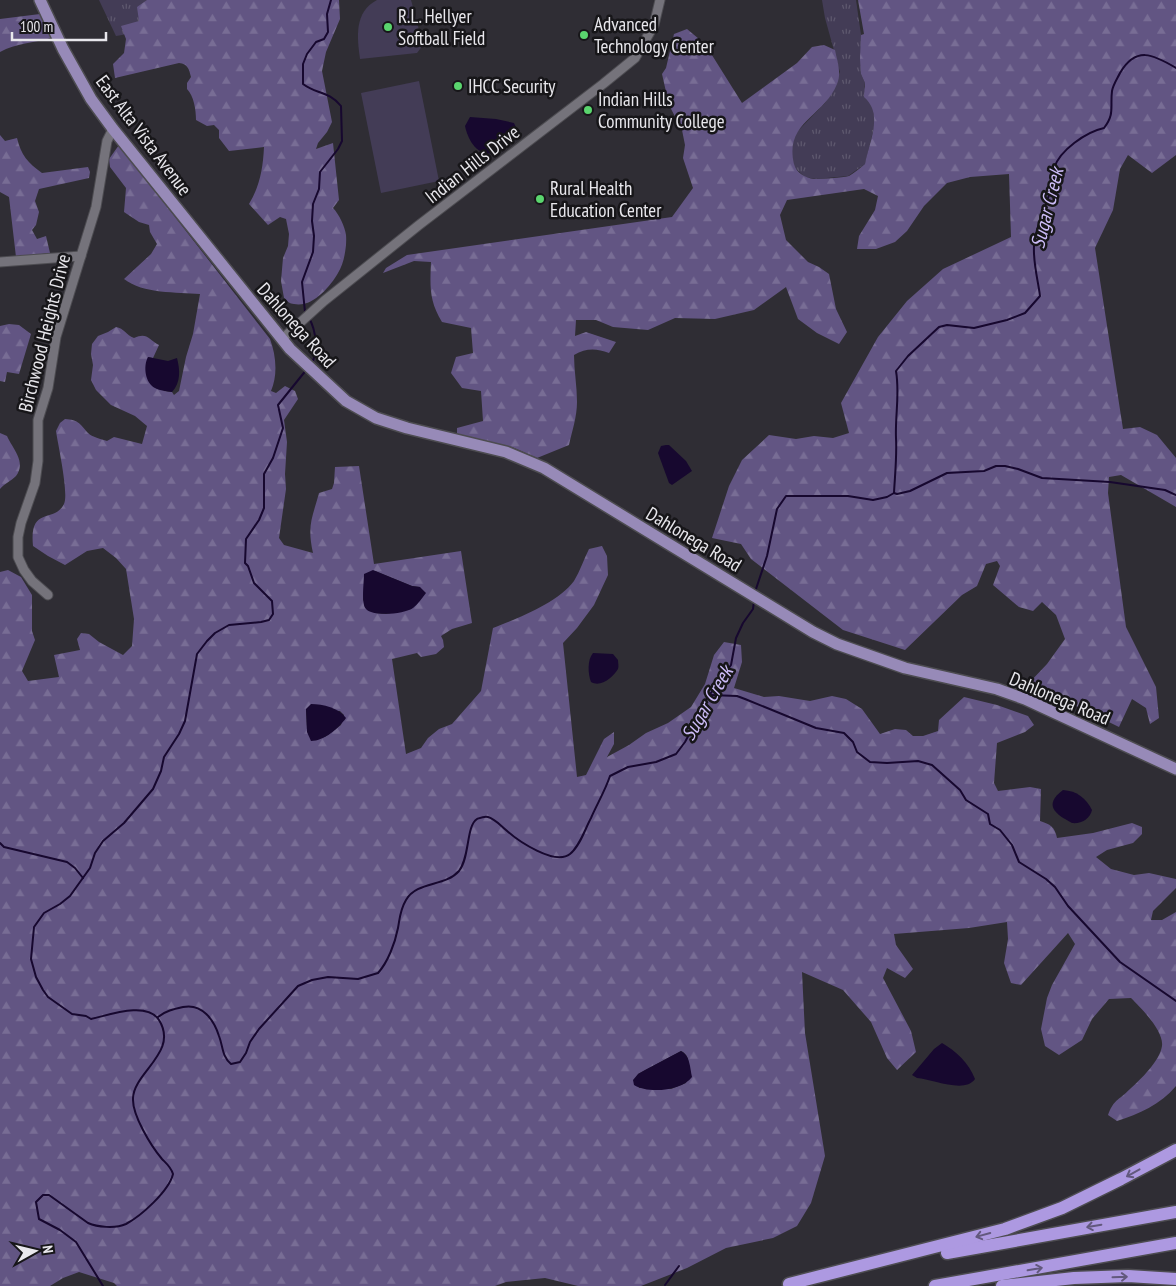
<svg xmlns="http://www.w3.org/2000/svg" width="1176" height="1286" font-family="'PT Sans Narrow',sans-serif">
	<defs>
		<pattern id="grass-tufts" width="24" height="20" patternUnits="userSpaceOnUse" patternTransform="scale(1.25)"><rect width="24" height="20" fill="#433c56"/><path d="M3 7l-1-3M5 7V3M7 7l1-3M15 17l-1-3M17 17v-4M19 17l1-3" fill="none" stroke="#5e586e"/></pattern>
		<pattern id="forest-firs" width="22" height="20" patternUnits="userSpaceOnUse" patternTransform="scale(1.25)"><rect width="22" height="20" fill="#625583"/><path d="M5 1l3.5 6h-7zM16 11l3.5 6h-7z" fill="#786d95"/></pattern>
	</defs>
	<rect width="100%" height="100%" fill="#2f2d34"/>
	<g fill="url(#grass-tufts)">
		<polygon points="99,0 284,0 285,7 116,36"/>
		<polygon points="822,0 856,0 861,35 861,74 865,83 864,87 872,104 875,123 865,164 848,176 816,179 805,177 794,167 791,150 795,134 825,103 832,93 840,72 825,18"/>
	</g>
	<g fill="url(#forest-firs)" fill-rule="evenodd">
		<path d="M147 0H339L340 19 326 52 322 71 332 122 327 132 318 143 316 149 333 143 339 200 333 208C339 214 345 227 346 235 347 246 344 264 338 273 330 287 312 308 294 304 290 304 287 301 284 298L281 281 283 258 288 246 289 234 286 219 280 217 268 225 249 204C260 186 263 168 264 147L229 151 219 138V130L214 125 207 126 196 120C196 110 194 96 187 89V83L191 77C189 69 188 64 179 63L115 78 113 64 124 53 126 39 121 26 139 21 137 7Z"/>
		<path d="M858 0H1176V155L1152 173 1128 155 1120 169 1113 210 1095 248 1123 429 1140 427 1157 435 1176 458V507L1121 475 1109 477 1108 493 1126 627 1156 687 1159 718 1150 724 1146 708 1132 699 1119 727 1029 683 1047 664 1065 639 1056 615 1042 602 1033 611 1019 607 993 585 1000 566 997 561 986 564 977 586 962 595 905 650 843 630 751 559 741 544 712 538 729 486 742 460 769 435 796 439 814 436 833 438 849 433 841 403 878 337 907 301 943 269 1011 237 1009 174 970 177 947 183 924 206 907 231 895 242 876 249H857L859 236 875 210 878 196 864 189 787 200 780 215 786 240 808 262 819 267 829 274 836 309 847 332 839 344 817 333 798 319 786 287 754 310 715 319 675 318 648 330 613 327 596 320H576L575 336 586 332 616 342 609 353C596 348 586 348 574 355 574 371 577 386 577 402 577 417 572 431 569 445L537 458 512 447 457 435V428L483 421 481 391 462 388 451 373 456 357 473 353 471 328 442 322C429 301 430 286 431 262L414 261 383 273 386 268 407 255 672 217 693 188 683 158 685 145 682 130 669 105 662 74 666 68 674 34 687 29 705 44 742 103 797 63 812 47 824 45 835 50C837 61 842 72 837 84 824 117 784 122 794 164 796 173 806 178 814 179 821 179 842 178 849 176 854 173 860 168 865 164 869 142 884 114 864 97L865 83 861 74 860 59 861 35 864 34Z"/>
		<path d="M40 14 51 38C34 43 16 43 0 52V19Z"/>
		<path d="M0 135 5 141 17 138C21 155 28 163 42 173L88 167 90 172 89 178 39 189 35 201 39 212 36 225 32 230 37 239 46 236 50 253 16 257 9 197 0 192Z"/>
		<path d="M119 145 270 339C276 355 278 375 271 391L276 393 285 386 295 391 298 399 284 420 287 442 285 474 286 489 279 538 284 545 313 553C307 525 312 519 319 493L332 489 334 483 335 467 359 466 374 564 461 551 472 623 452 629 441 636 443 640 444 647 436 654 421 657 417 653 392 659 406 754 421 748 428 738 439 729 452 724 481 691 493 628C518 618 558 603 574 581 580 571 584 559 589 549L602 546 607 556 608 575 594 605 577 628 563 643 577 777 586 775 604 739 614 732V744L607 757 629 745 646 733 668 723 691 707 705 684 714 655 724 642 741 645 742 662 734 688 764 697 779 696 810 701 832 696 846 699 862 709 880 734 895 729 906 730 913 736H923L938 731 939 720 964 697 997 705 1028 716 1034 725 1025 732 997 743 994 783 998 791 1030 787 1041 789 1040 821C1050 824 1055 827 1057 838L1093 833 1132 823 1142 827V834L1133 843 1107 850 1096 857 1111 869 1134 875 1149 873 1176 879V888L1153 911 1151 920H1162L1176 912V1086C1160 1105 1139 1114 1117 1121L1108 1115C1114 1099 1118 1101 1130 1089 1140 1080 1160 1061 1162 1046 1164 1031 1141 1008 1131 998L1109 999 1092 1019 1082 1040 1059 1055 1045 1046 1041 1029 1047 998 1052 985 1075 944 1068 933 1021 985 1011 983 1004 963 1008 939 1007 922 969 928 894 934 896 945 913 969 905 978 887 968 883 978 911 1031 916 1052 897 1070 887 1058 871 1022 843 990 802 972 805 1033 825 1156 811 1203 797 1226 773 1238 726 1248 687 1268 641 1286H578L545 1278 506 1282 495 1286H117L114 1283 79 1272 63 1278 50 1286H0V572L8 570 21 577 32 595V631L35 640 22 671 28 681 59 677 54 655 80 650 77 639 81 633 89 634 99 642 123 655 132 646 134 619 126 569 116 558 103 548 87 551 65 565 48 556 33 546C29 505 54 524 64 504 69 494 58 445 56 431L60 423 65 419C79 420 79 423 88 433 92 437 101 439 107 441L114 437 142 444 147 426 135 416 111 405 96 390 91 380 93 365 91 354 92 344 98 336 108 332 116 327C124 328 126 335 134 338 147 332 148 339 159 345L153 358 148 357 164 391 172 392 174 395 179 391 186 357 193 334 200 294C177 292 143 294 124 279L151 254 157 244 150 232 149 225 139 222 124 212 126 188 110 167 109 159ZM375 571 412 586 420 587 411 609 386 614 375 613 363 600 364 590ZM306 709 340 711 344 715 341 725 325 737 307 729ZM681 1051C693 1056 688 1073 686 1083L671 1089 639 1088 638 1074Z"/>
		<polygon points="9,324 19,325 31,334 19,374 7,372 5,382 0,381 0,326"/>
		<path d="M0 433 7 436C12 448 27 462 16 476 11 481 4 484 0 489Z"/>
	</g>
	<g fill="#433c56">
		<path d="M377 0H411L423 45 417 53 360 59C357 37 354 12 377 0Z"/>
		<polygon points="419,81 439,181 381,193 361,93"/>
	</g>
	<g fill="#17082f">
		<path d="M470 117 496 119 514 123 517 130 512 138 495 153C477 157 468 140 465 126Z"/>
		<path d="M148 357 168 361 177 358C180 370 181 382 172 392 167 391 160 391 155 388 145 383 143 366 148 357Z"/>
		<polygon points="666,445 669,445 686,461 692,471 672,485 669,483 658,453 661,446"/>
		<path d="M373 570 412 586 420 587 426 593C422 598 418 604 413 608 405 614 373 617 366 609 361 604 364 582 364 574Z"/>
		<path d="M593 653 613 654 618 660C618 662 619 667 618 669 613 677 601 688 591 682 588 674 587 660 593 653Z"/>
		<path d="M311 704C323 704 339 708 346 718 339 728 324 741 311 741L307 732 306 709Z"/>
		<path d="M1063 790C1077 791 1086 798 1092 810 1090 819 1081 824 1072 823 1055 814 1043 805 1063 790Z"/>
		<path d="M942 1043C956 1051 969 1063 975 1079 965 1094 932 1079 917 1078L912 1075 934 1049Z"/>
		<path d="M681 1051C690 1055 690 1068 692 1077 682 1091 648 1094 634 1085L633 1080 638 1074 645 1070Z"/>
	</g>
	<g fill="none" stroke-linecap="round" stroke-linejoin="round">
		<g stroke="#17082f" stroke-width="2">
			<path d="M305 312 302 282 313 252 314 236 312 221 313 204 319 189 320 172 338 149 342 141 341 106C329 91 316 94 303 84V64L307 54 316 42 324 39 328 32 327 14 331 0"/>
			<path d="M309 318C316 330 319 353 311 364"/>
			<path d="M894 493C895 474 897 457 896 438 895 415 900 394 896 371L908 356 939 327 947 325 974 328 1007 320 1025 313 1040 296C1038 280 1033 263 1034 246 1035 228 1044 212 1049 195 1052 186 1052 177 1054 168 1060 150 1086 132 1104 128 1115 114 1110 107 1112 91 1113 85 1117 79 1120 73 1136 46 1153 54 1176 68"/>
			<polyline points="894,493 897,494 910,491 947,473 984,471 996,466 1005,466 1018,469 1042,478 1110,482 1165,490 1176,495"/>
			<polyline points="755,592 767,556 777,509 786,496 848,496 873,500 887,497 894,493"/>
			<polyline points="710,695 737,696 745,699 816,728 844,733 853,742 857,752 870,762 887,763 918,761 932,765 960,790 966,800 988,814 990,824 1000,830 1012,845 1019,862 1046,879 1055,887 1068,906 1120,962 1176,1001"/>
			<polyline points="0,843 4,847 67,862 75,868 83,878"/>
			<path d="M158 1017C165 1011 174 1009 183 1007 202 1003 214 1020 219 1036 223 1046 222 1057 231 1064L240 1062 246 1053 250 1042 259 1029 298 986 312 980 328 977 358 979 378 973C388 962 395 943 398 928 400 917 400 910 406 900 417 881 445 887 459 871 470 857 466 826 477 819 480 818 484 816 488 817 495 819 500 825 506 830 518 841 555 866 570 854 580 846 585 829 591 818 597 804 605 791 610 776L628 767 656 762 676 754 685 742 701 712 703 704 731 665 736 638 743 623 753 609 754 601"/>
			<polyline points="665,1285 679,1266"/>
			<path d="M103 1286 76 1242 60 1230 39 1219 36 1202 43 1195H49L88 1223C97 1227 115 1229 126 1224 141 1216 169 1191 173 1174 171 1167 167 1164 162 1159 151 1146 132 1115 133 1098 134 1072 179 1052 159 1020 147 1001 109 1015 91 1019L86 1016 72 1014 48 997 43 990 36 977 31 959 34 927 44 913 60 904 70 896 90 868 95 853 103 841 124 823 153 789 161 771 164 757 179 734 185 721 197 654 207 641 215 633 229 625 261 622 269 620 273 614 272 601 254 583 248 566 245 563 246 539 259 520 264 508V474L273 458 283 428 278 405 307 369"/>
		</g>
		<defs>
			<g id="minor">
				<polyline points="0,262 81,256"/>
				<polyline points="282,339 324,301 419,225 603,84 635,58 654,25 660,0"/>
				<polyline points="48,595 32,581 24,570 18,557 18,537 21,523 35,483 38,461 38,420 48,388 56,337 96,207 107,141 113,129"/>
			</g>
			<polyline id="major" points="40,0 63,49 91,99 113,129 290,349 346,401 376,418 407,428 506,452 544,468 813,632 837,644 905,668 997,689 1025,699 1176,769"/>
			<g id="highway">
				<polyline points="947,1253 1176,1212"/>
				<polyline points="789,1284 1005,1229 1062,1208 1121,1179 1176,1150"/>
				<polyline points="935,1286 1176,1243"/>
				<polyline points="1002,1286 1074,1278 1128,1276 1176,1279"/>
			</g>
		</defs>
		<use href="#minor" stroke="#4d4c51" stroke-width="11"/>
		<use href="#major" stroke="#4d4c51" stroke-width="14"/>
		<use href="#highway" stroke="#4d4c51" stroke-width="15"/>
		<use href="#minor" stroke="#75737b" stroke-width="9"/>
		<use href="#major" stroke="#978ab8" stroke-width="11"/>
		<use href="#highway" stroke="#ad99e1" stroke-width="12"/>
	</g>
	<defs><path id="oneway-shaft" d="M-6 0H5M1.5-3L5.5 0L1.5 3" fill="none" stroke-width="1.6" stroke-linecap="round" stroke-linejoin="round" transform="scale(1.25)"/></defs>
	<g stroke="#62587d">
		<use href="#oneway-shaft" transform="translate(1133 1173) rotate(151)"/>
		<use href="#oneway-shaft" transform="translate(1094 1226) rotate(170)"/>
		<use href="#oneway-shaft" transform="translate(983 1235) rotate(165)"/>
		<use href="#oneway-shaft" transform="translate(1035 1269) rotate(-10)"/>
		<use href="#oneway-shaft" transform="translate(1120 1277) rotate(-2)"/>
	</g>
	<g fill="#5ad56e" stroke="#171619" stroke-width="2">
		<circle cx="388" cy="27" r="5"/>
		<circle cx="584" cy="35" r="5"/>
		<circle cx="458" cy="86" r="5"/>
		<circle cx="588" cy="110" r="5"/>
		<circle cx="540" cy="199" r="5"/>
	</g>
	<g text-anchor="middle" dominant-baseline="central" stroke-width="5" stroke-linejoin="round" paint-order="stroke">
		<g font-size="19" fill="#e8e7ec" stroke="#171619" text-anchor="start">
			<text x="398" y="16">R.L. Hellyer<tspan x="398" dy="22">Softball Field</tspan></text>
			<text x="594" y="24">Advanced<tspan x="594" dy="22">Technology Center</tspan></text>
			<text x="468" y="86">IHCC Security</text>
			<text x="598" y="99">Indian Hills<tspan x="598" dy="22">Community College</tspan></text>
			<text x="550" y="188">Rural Health<tspan x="550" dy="22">Education Center</tspan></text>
		</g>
		<g font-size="19" fill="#e8e7ec" stroke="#171619">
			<text transform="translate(144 135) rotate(53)">East Alta Vista Avenue</text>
			<text transform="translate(472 164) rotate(-38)">Indian Hills Drive</text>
			<text transform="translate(297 325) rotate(48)">Dahlonega Road</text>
			<text transform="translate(44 333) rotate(-76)">Birchwood Heights Drive</text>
			<text transform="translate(694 539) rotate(31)">Dahlonega Road</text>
			<text transform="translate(1060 698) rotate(23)">Dahlonega Road</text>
		</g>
		<g font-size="20" font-style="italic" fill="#ccbcf7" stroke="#171619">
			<text transform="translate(1047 208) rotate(-76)">Sugar Creek</text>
			<text transform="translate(707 703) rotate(-60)">Sugar Creek</text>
		</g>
	</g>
	<g transform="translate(35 1251) rotate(82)" stroke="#171619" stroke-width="4" paint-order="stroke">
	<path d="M0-4L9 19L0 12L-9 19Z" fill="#e8e7ec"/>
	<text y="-8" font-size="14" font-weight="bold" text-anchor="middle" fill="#e8e7ec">N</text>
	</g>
	<path d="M12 32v8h94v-8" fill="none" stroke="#e8e7ec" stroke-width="2.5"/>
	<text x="20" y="32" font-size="15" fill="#e8e7ec" stroke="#171619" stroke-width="4" paint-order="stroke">100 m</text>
</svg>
